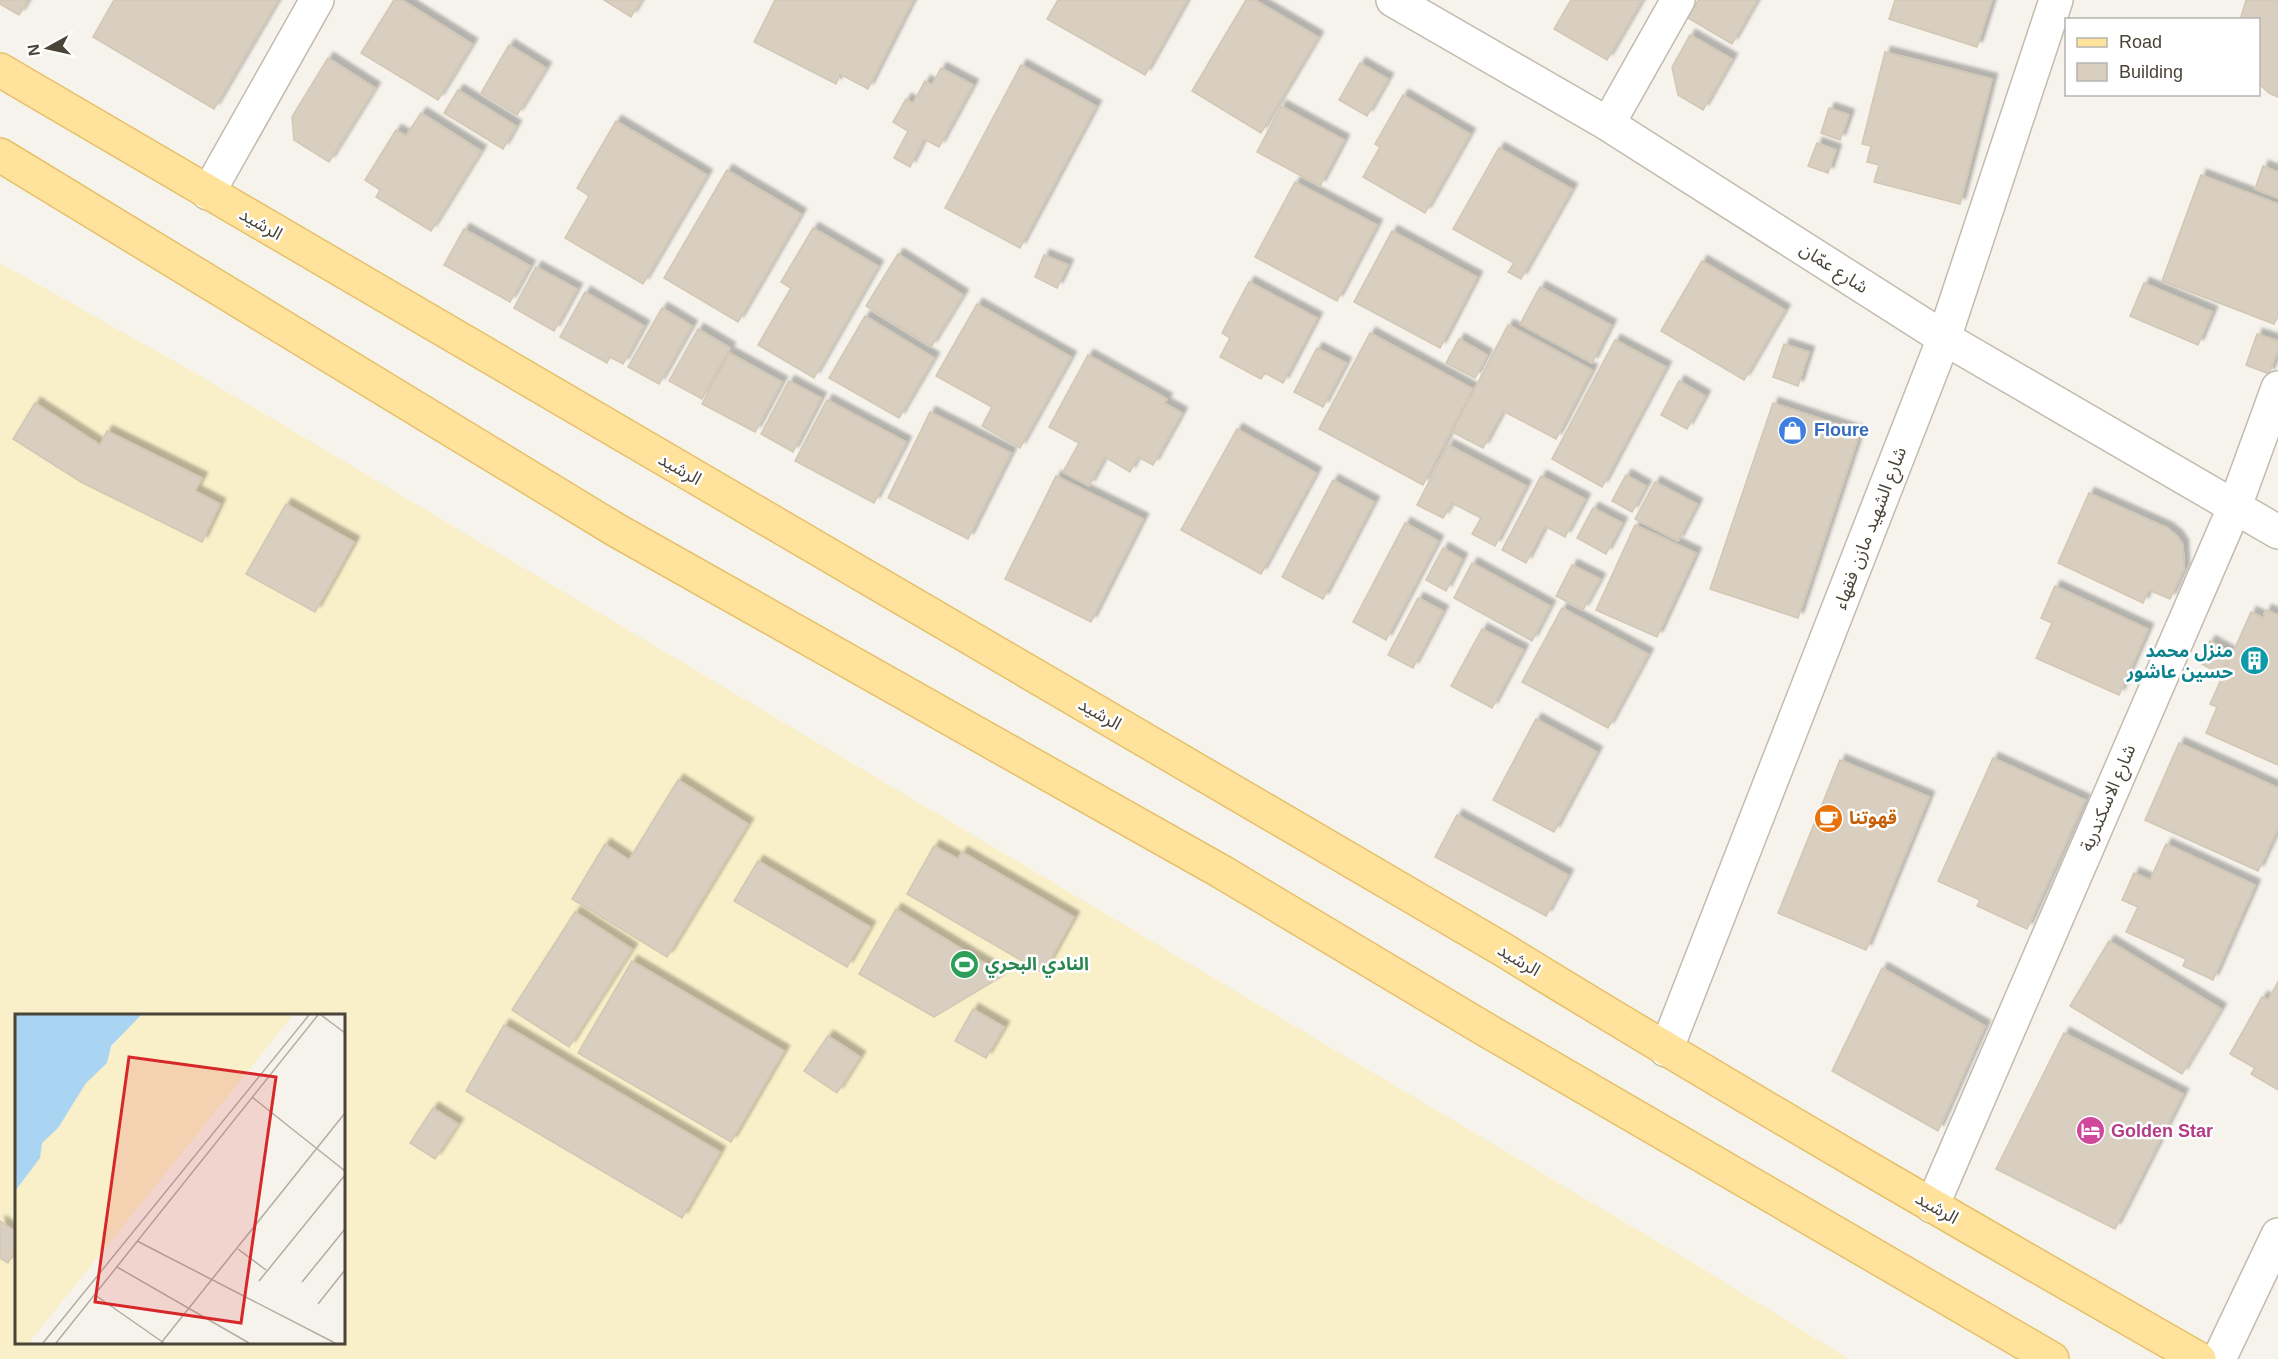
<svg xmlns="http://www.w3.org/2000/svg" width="2278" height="1359" font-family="Arial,'Noto Sans Arabic',sans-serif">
	<defs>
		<filter id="shadow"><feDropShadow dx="5.5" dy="-5.5" stdDeviation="1.5" flood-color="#0004"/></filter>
	</defs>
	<rect width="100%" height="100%" fill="#f6f3ec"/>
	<path fill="#f9efc9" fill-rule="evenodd" d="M0 263 197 374 1695 1264 1849 1359H0ZM16 1016H344V1342H16Z"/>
	<g fill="#d8cfc1" stroke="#d3c7b4" stroke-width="1.5" filter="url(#shadow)">
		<polygon points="0,0 28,0 19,15 0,4"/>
		<polygon points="114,0 278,0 214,109 93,37"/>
		<polygon points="394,0 402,0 472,44 438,100 361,53"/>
		<polygon points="604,0 641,0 631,17"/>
		<polygon points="775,0 913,0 868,89 840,74 836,84 754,42"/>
		<polygon points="1058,0 1187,0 1145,75 1047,19"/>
		<polygon points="1246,0 1255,0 1318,37 1261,133 1192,91"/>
		<polygon points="1571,0 1642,0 1607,60 1554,29"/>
		<polygon points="1698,0 1757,0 1732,44 1688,18"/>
		<polygon points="1895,0 1992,0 1977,47 1889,19"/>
		<polygon points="2246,0 2278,0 2278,97 2269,93 2258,83 2258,20 2240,20"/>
		<polygon points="1690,35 1732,59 1703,110 1678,95 1672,67"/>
		<polygon points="509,45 546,68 517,115 481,93"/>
		<polygon points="1885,52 1992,79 1960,204 1874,182 1879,165 1867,162 1871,146 1862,144"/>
		<polygon points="328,58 375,88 329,162 294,140 292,117"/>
		<polygon points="1360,63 1388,79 1367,116 1339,100"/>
		<polygon points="1021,65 1096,106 1020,248 945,208"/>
		<polygon points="941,68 973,85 939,147 924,139 910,167 894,158 908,131 893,122 906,99 913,103 925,81 932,85"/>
		<polygon points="458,90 516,126 503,149 444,113"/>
		<polygon points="1403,95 1470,134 1425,213 1363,177 1380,147 1375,144"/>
		<polygon points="1281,106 1344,140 1320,186 1257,152"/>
		<polygon points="1829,108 1849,115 1840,140 1821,133"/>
		<polygon points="421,113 481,151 431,231 376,197 380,190 365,180 396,130 406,136"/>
		<polygon points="616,121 707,175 643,284 565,238 589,196 577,188"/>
		<polygon points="1817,143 1836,150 1828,173 1808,166"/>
		<polygon points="1499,148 1572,189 1521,279 1508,272 1514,263 1453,229"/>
		<polygon points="2263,166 2278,172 2278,198 2255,189"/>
		<polygon points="727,170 801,214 738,322 664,278"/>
		<polygon points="2201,175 2278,204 2278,315 2274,324 2162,281"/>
		<polygon points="1295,182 1377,225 1337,301 1255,257"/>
		<polygon points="813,228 878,266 814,378 758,345 791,288 781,282"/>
		<polygon points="464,229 530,266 510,302 444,265"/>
		<polygon points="1392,231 1477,277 1440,348 1354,302"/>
		<polygon points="898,254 963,295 931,347 866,306"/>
		<polygon points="1044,255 1068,265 1057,288 1035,277"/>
		<polygon points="1702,261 1785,310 1744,380 1661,331"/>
		<polygon points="536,267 577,289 554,331 514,308"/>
		<polygon points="1249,282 1317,318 1283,383 1265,373 1261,379 1220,357 1230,338 1222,333"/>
		<polygon points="2144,283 2212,312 2198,345 2130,316"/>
		<polygon points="1540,287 1611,325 1592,363 1520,324"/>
		<polygon points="585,292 644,326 623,364 610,357 607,363 560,337"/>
		<polygon points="977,304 1071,357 1020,448 982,426 992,407 936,376"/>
		<polygon points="662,308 692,326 659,384 628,367"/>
		<polygon points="865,316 934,358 899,418 829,378"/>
		<polygon points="1508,325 1592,370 1556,439 1503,411 1483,448 1452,432"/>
		<polygon points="698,329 730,348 702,399 669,381"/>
		<polygon points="1370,333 1473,389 1423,485 1319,429"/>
		<polygon points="2257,334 2278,341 2278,350 2269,374 2246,365"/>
		<polygon points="1459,339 1487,355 1475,378 1446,363"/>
		<polygon points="1615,340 1666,367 1602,487 1552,459"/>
		<polygon points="1784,344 1809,352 1798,386 1773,377"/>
		<polygon points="1317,348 1346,363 1323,407 1294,392"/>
		<polygon points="729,353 782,382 755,432 702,404"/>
		<polygon points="1088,355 1167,399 1164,403 1182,413 1153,465 1138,457 1130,472 1105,457 1089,486 1063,472 1079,443 1049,427"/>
		<polygon points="789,381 821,398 793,452 761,434"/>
		<polygon points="1679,381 1705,396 1687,429 1661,415"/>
		<polygon points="827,400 906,442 874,503 795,461"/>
		<polygon points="35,403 100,445 107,431 202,478 195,491 220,504 202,542 81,482 13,439"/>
		<polygon points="1773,403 1860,432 1798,618 1710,589"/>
		<polygon points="930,412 1011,453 968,539 888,498"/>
		<polygon points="1237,429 1316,473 1261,574 1181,530"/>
		<polygon points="1448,445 1526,486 1495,546 1472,534 1481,518 1452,503 1443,518 1417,505"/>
		<polygon points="1626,475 1646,486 1632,512 1612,501"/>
		<polygon points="1056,476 1143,519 1091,622 1005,579"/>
		<polygon points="1541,476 1585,499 1565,537 1545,526 1526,563 1502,550"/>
		<polygon points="1333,480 1374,502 1323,599 1282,577"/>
		<polygon points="1655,482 1697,504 1678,541 1635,519"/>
		<polygon points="2089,493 2167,528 2177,536 2183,545 2184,569 2170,599 2149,590 2143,603 2058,563"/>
		<polygon points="286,504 354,542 315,612 246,574"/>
		<polygon points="1593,508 1622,523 1606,554 1577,538"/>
		<polygon points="1405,523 1438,541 1386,640 1353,622"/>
		<polygon points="1635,525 1696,553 1657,637 1596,610"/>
		<polygon points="1443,548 1462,559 1446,591 1426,580"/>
		<polygon points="1472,563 1550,606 1532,641 1454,598"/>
		<polygon points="1572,565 1600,579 1583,610 1556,596"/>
		<polygon points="2055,586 2148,629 2119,695 2036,658 2052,623 2041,618"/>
		<polygon points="1418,598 1443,611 1413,668 1388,655"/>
		<polygon points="1562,608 1648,654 1608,728 1522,682"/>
		<polygon points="2266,610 2278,615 2278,765 2206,733 2217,707 2210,704 2251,612 2263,618"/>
		<polygon points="1482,629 1523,650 1492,708 1451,686"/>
		<polygon points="2210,641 2231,653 2220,674 2198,662"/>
		<polygon points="1536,719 1597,752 1554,832 1493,800"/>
		<polygon points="2179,743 2278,788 2278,828 2258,871 2145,820"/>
		<polygon points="1993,758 2085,800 2027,929 1977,906 1980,900 1938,881"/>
		<polygon points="1840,760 1929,797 1866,950 1778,913"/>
		<polygon points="678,780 748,824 667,957 572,899 605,844 629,860"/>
		<polygon points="1457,815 1568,875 1546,916 1435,857"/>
		<polygon points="2166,844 2255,885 2213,980 2183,966 2186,959 2126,932 2138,907 2122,900 2134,873 2150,880"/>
		<polygon points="934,846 958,859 962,852 1074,917 1043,973 907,894"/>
		<polygon points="758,861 870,927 847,967 734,901"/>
		<polygon points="896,909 1004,975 934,1017 859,974"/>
		<polygon points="575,912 632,949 569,1047 512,1010"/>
		<polygon points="2109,941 2221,1009 2182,1074 2070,1006"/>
		<polygon points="632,961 784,1051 731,1142 578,1053"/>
		<polygon points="1882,968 1985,1026 1938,1131 1832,1071"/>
		<polygon points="2278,982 2278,1090 2251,1074 2255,1068 2230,1054 2262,997 2268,1000"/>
		<polygon points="973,1009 1004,1027 986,1058 955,1041"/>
		<polygon points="504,1025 720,1152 682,1218 466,1091"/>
		<polygon points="2064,1033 2183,1094 2115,1229 1996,1169"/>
		<polygon points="828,1036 860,1057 837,1093 804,1071"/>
		<polygon points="433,1108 458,1124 435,1159 410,1143"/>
		<polygon points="0,1221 16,1232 16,1250 8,1263 0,1258"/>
	</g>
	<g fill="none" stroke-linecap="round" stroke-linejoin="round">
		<defs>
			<g id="minor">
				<polyline points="1393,0 1608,124 1944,338 2278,532"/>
				<polyline points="1608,124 1678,0"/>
				<polyline points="208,193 317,0"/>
				<polyline points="1666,1050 1944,338 2056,0"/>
				<polyline points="1932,1206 2235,506 2278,388"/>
				<polyline points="2219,1359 2278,1235"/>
			</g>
			<g id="major">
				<path d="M0 70 1502 949C1731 1090 1965 1225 2199 1359"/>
				<polyline points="0,155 616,530 1222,872 1483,1028 2052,1359"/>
			</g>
		</defs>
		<use href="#minor" stroke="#c2bbae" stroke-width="36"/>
		<use href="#major" stroke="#e6c16a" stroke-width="36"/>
		<use href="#minor" stroke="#fff" stroke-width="33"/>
		<use href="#major" stroke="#ffe39c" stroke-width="33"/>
	</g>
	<defs>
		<symbol id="shop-disc" viewBox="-11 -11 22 22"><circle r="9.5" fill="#3f7fe0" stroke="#fff"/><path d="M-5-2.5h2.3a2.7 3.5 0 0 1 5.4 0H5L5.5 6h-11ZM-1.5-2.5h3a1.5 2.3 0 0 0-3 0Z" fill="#fff"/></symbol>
		<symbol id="building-disc" viewBox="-11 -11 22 22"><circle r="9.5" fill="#0f9aa8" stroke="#fff"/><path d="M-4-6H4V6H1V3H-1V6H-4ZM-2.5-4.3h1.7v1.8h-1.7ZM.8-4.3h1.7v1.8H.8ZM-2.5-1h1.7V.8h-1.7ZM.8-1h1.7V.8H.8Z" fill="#fff"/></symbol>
		<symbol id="cafe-disc" viewBox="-11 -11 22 22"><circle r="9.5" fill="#e8710a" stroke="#fff"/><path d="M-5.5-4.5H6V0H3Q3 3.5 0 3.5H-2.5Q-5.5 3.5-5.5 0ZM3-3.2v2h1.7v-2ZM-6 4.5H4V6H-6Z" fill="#fff"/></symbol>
		<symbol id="stadium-disc" viewBox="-11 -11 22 22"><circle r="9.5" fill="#2e9e5b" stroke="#fff"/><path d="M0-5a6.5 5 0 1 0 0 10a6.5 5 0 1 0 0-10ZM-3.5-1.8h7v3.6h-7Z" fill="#fff"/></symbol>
		<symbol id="hotel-disc" viewBox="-11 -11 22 22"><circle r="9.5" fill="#d1479c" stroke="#fff"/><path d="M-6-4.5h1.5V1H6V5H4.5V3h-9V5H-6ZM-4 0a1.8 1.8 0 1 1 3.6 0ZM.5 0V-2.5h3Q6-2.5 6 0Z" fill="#fff"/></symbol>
	</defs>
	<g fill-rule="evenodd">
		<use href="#shop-disc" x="1776" y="414" width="33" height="33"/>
		<use href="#building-disc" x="2238" y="644" width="33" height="33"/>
		<use href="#cafe-disc" x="1812" y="802" width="33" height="33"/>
		<use href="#stadium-disc" x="948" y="948" width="33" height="33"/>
		<use href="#hotel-disc" x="2074" y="1114" width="33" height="33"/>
	</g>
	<g text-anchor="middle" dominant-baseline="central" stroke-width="5" stroke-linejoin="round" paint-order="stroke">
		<g font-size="18" fill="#4b4439" stroke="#fff">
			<text transform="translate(261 224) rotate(30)">الرشيد</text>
			<text transform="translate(1834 268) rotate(33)">شارع عمّان</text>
			<text transform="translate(680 469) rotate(30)">الرشيد</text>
			<text transform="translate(1870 528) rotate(-69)">شارع الشهيد مازن فقهاء</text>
			<text transform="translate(1100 714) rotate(30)">الرشيد</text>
			<text transform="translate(2108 798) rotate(-67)">شارع الاسكندرية</text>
			<text transform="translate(1519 960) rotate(31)">الرشيد</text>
			<text transform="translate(1937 1208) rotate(30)">الرشيد</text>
		</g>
		<g font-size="18" font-weight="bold" fill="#366cbe" stroke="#fff" text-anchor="start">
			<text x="1814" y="430">Floure</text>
		</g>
		<g font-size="18" font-weight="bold" fill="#0d838f" stroke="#fff" text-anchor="end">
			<text x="2233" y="651">منزل محمد<tspan x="2233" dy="21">حسين عاشور</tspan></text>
		</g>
		<g font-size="18" font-weight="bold" fill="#c56008" stroke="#fff" text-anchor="start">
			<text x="1849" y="818">قهوتنا</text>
		</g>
		<g font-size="18" font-weight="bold" fill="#27864d" stroke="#fff" text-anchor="start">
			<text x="985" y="964">النادي البحري</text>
		</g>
		<g font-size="18" font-weight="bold" fill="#b23c85" stroke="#fff" text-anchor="start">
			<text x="2111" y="1131">Golden Star</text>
		</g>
	</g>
	<g transform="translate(15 1014)">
		<rect width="330" height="330" fill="#f6f3ec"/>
		<path d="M123 1H278L14 329H0V152Z" fill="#f9efc9"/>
		<path d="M0 1H126L96 32 92 49 71 69 43 114 27 129 25 144 0 177Z" fill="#a9d4f2"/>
		<path fill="none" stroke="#b2ada4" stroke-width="1.5" d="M306 1 330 19M237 83 330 157M122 227 320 329M223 235 251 256M102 253 234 329M244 267 330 161M287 268 330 215M80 281 149 329M303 290 330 256M28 329 294 1M41 329 303 1M146 329 330 99"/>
		<path fill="#d62828" fill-opacity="0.15" stroke="#d62828" stroke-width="3" d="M114 43 261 63 226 309 80 288Z"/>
		<rect width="330" height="330" fill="none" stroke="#4b4439" stroke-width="3"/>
	</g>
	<rect x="2065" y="18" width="195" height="78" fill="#ffffff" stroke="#b7b4b0" stroke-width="1.5"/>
	<rect x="2077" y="38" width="30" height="9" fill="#ffe39c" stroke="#b7b4b0" stroke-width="1.5"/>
	<text x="2119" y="48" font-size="18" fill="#4b4439">Road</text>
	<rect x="2077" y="63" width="30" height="18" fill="#d8cfc1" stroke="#b7b4b0" stroke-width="1.5"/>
	<text x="2119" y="78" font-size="18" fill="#4b4439">Building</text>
	<g transform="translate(48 48) rotate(262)" stroke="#ffffff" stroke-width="4.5" paint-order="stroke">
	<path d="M0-4.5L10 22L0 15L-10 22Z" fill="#4b4439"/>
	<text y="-9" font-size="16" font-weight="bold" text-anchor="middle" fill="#4b4439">N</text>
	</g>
</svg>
